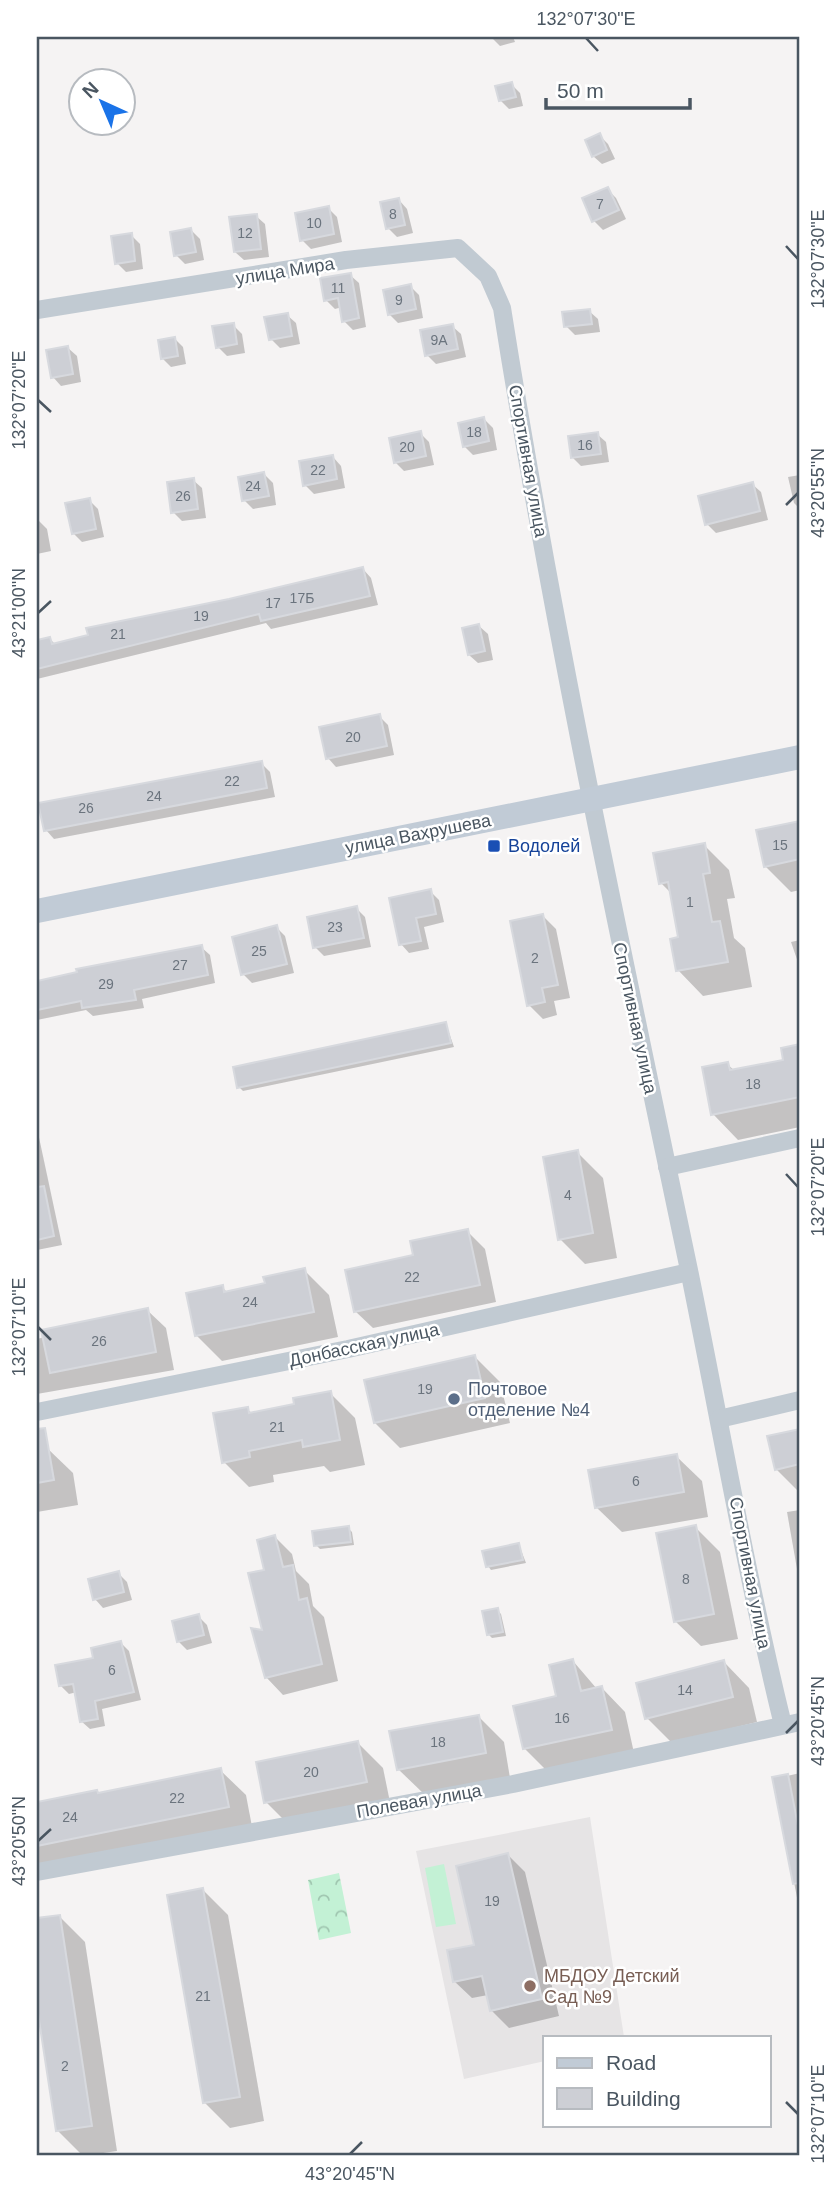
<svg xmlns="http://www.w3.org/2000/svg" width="837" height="2193" font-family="Helvetica,sans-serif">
	<defs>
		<pattern id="park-crowns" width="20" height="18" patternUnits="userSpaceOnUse" patternTransform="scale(1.75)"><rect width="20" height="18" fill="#c3f1d5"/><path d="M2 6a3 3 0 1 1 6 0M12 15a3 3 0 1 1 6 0" fill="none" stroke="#a0c6b0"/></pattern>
	</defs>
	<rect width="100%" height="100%" fill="#f5f3f3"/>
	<polygon fill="#e6e4e5" points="590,1817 624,2037 545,2037 545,2061 464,2079 416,1851"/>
	<polygon fill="url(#park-crowns)" points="339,1873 351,1933 319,1940 308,1880"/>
	<polygon fill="#c3f1d5" points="444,1864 456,1924 436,1927 425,1868"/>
	<g fill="#0003">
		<polygon points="491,37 513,37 515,42 500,46"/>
		<polygon points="511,84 520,93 523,106 509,109 500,100"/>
		<polygon points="599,135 608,144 615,159 602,164 593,156"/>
		<polygon points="607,189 616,198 626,219 603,230 594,221"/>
		<polygon points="399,200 407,209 413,233 397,237 388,228"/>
		<polygon points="328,208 337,217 342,242 311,249 302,240"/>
		<polygon points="256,216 265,224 269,257 244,260 235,252"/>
		<polygon points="191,230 200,239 204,260 185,264 176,255"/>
		<polygon points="131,235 140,244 143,269 126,272 117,263"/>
		<polygon points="350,275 359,283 366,327 353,330 344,321 342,307 335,309 326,300"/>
		<polygon points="410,286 419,295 423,318 398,323 389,314"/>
		<polygon points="589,311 598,319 600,332 575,335 566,326"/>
		<polygon points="287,315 296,323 300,344 280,348 271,339"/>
		<polygon points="233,325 242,334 245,353 227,356 218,347"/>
		<polygon points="452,326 461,334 466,357 436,364 427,355"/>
		<polygon points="174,338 183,347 186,364 171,367 162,358"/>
		<polygon points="68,348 77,356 81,382 61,386 53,377"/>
		<polygon points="484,419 493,428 497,450 473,455 464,446"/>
		<polygon points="420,433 429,442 434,465 404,471 395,462"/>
		<polygon points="597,434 606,442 609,462 581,466 572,457"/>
		<polygon points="333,457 341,466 345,488 314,494 305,485"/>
		<polygon points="264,474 273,483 276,505 253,509 244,500"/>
		<polygon points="800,475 800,509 794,503 788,477"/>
		<polygon points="193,480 202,488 206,518 182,521 173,512"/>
		<polygon points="752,484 761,492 768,520 716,533 707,524"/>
		<polygon points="89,500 98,509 104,537 82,542 73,533"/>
		<polygon points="38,520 47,529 51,551 37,554"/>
		<polygon points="363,569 371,578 378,605 271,629 266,623 37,679 37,641 50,639 56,645"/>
		<polygon points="479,626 488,634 493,660 478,663 469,655"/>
		<polygon points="379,716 388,725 394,755 336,767 328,758"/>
		<polygon points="261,763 270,772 275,797 54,839 46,830"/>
		<polygon points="800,823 800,890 791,892 765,866 758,831"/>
		<polygon points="704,845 729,870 735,898 727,899 734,938 745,948 752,987 703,996 678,970 680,939 672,894 661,883"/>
		<polygon points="430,891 439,900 444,922 424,927 429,949 409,953 401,944"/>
		<polygon points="356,908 365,917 371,947 324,956 315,947"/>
		<polygon points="543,916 556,929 570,998 554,1001 557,1015 543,1019 529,1005"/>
		<polygon points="276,927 285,936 294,973 252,983 243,974"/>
		<polygon points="800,940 800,968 791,942"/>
		<polygon points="201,947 210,955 215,983 142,999 144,1008 93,1016 86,1010 37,1020 37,983"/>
		<polygon points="446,1024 454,1047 243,1091 239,1087"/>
		<polygon points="800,1046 800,1127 738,1140 713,1114 727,1064 735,1071 785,1061 783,1049"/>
		<polygon points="37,1128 62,1245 37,1250"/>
		<polygon points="577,1152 603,1178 617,1258 585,1264 560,1239"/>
		<polygon points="467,1231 485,1249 496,1302 373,1328 355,1311 416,1257"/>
		<polygon points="304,1270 329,1295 338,1337 222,1361 197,1336 222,1287 228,1293 267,1284"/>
		<polygon points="147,1310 166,1328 174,1370 37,1394 37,1339"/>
		<polygon points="475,1357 500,1382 510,1423 400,1448 375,1423"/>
		<polygon points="330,1393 355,1418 365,1465 330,1472 324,1466 273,1475 274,1482 249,1487 224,1462 247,1409 253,1414 296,1406"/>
		<polygon points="800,1430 800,1493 776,1469 769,1437"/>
		<polygon points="47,1448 73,1473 78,1505 37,1512 37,1450"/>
		<polygon points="676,1456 702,1481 708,1517 622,1532 596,1507"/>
		<polygon points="800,1510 800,1586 787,1512"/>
		<polygon points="695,1527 720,1552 738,1639 701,1646 675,1621"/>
		<polygon points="348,1528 352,1532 354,1545 320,1549 316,1545"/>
		<polygon points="275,1537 292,1554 296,1571 309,1584 313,1606 324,1617 338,1681 283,1695 266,1677 267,1572"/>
		<polygon points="519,1545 526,1563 491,1570 488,1566"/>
		<polygon points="118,1573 127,1582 132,1600 103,1608 95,1599"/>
		<polygon points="497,1610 501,1614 506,1636 492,1638 488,1634"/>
		<polygon points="198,1616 207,1625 212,1643 187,1650 178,1641"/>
		<polygon points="121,1643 129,1651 141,1700 102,1709 105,1726 90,1729 81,1721 77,1692 69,1694 60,1685"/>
		<polygon points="573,1661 597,1689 602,1688 625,1712 634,1753 548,1772 524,1748 559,1698"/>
		<polygon points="724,1662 749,1688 757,1722 672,1743 647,1718"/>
		<polygon points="478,1716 504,1742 510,1778 424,1794 398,1769"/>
		<polygon points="358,1743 383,1768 391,1807 291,1827 266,1802"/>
		<polygon points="220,1770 246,1795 253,1832 37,1876 37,1805"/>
		<polygon points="800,1773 800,1913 774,1779"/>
		<polygon points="508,1855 525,1872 559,2016 509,2028 491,2010 488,1995 472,1998 454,1981 476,1946"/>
		<polygon points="203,1890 228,1915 264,2121 230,2128 205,2103"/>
		<polygon points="60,1917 85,1942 117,2151 83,2156 57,2130 37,1995 37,1920"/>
	</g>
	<g fill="#cdcfd5" stroke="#d7d9de" stroke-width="2">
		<polygon points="512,82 516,97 499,101 495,86"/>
		<polygon points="600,133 607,150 592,157 585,140"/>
		<polygon points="608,187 619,210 592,222 582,198"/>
		<polygon points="399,198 405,225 386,229 380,202"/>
		<polygon points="329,206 334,234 300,241 295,213"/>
		<polygon points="257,214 261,249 234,252 229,217"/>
		<polygon points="191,228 196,252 174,256 170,232"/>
		<polygon points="132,233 135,261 115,264 111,236"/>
		<polygon points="351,273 359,318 342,322 338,298 324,301 320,278"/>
		<polygon points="411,284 416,309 388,315 383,290"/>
		<polygon points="590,309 592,324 564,327 562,312"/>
		<polygon points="288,313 292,336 269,340 264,317"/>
		<polygon points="234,323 237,344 216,348 212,326"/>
		<polygon points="453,324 458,349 425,356 420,330"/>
		<polygon points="175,337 178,356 161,359 158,340"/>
		<polygon points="68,346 73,374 51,378 46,350"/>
		<polygon points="484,417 489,441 463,447 458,423"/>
		<polygon points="421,431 426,456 394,463 389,438"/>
		<polygon points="598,432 601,454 571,458 568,436"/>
		<polygon points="333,455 337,479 303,486 299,461"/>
		<polygon points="264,472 269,496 242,501 238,477"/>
		<polygon points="194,478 198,509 171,513 167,482"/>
		<polygon points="753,482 760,511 705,525 698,496"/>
		<polygon points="90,498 96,529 72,534 65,503"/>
		<polygon points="363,567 370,596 261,621 259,614 37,669 37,640 50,637 52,644 88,635 86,628 229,599"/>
		<polygon points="479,624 485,651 468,655 462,628"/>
		<polygon points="380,714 387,746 326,759 319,727"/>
		<polygon points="262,761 267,788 44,831 38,803"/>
		<polygon points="800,821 800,859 764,867 756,830"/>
		<polygon points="705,843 710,873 703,874 712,922 720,921 728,962 676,971 670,939 678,937 668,882 659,884 653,853"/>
		<polygon points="431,889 436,914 416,918 421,941 399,945 389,898"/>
		<polygon points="357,906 364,938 313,948 307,917"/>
		<polygon points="543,914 558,985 542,988 545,1002 527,1006 510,921"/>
		<polygon points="277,925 287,964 241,975 232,937"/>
		<polygon points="202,945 208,975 134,990 136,1000 82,1008 81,1001 37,1010 37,981 77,972 76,969"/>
		<polygon points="446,1022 451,1043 237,1088 233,1067"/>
		<polygon points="800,1044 800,1097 711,1115 702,1067 728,1062 730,1070 783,1060 781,1048"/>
		<polygon points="578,1150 593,1233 558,1240 543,1157"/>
		<polygon points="44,1186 54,1236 37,1240 37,1187"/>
		<polygon points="468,1229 480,1285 354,1312 345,1270 413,1255 410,1241"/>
		<polygon points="305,1268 314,1312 195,1336 186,1293 223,1285 224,1292 265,1283 263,1277"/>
		<polygon points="148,1308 156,1352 50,1373 41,1330"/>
		<polygon points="475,1355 485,1398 374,1423 364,1380"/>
		<polygon points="331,1391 340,1440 303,1447 302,1440 249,1451 250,1457 222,1463 213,1413 248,1407 249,1413 294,1404 293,1398"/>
		<polygon points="45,1428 54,1480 37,1483 37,1429"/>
		<polygon points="800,1429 800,1464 775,1470 767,1436"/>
		<polygon points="677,1454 684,1492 595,1508 588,1470"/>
		<polygon points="696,1525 714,1614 674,1622 656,1533"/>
		<polygon points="349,1526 351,1542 314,1546 312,1531"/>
		<polygon points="275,1535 283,1567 293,1565 299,1600 307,1598 322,1664 265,1678 251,1628 262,1630 248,1573 264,1570 257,1540"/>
		<polygon points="519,1543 523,1560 486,1567 482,1551"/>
		<polygon points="119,1571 124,1592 93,1600 88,1579"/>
		<polygon points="498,1608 503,1632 487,1635 482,1611"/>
		<polygon points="199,1614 204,1635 177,1642 172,1621"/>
		<polygon points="121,1641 134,1692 95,1701 98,1719 80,1722 73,1684 59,1686 55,1665 93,1658 91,1648"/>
		<polygon points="573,1659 581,1691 602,1686 612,1730 523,1749 513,1706 556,1696 549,1665"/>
		<polygon points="724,1660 733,1697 645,1719 636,1683"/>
		<polygon points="479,1715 486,1753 397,1770 389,1731"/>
		<polygon points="358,1741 367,1782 264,1803 256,1762"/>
		<polygon points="221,1768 229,1807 37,1846 37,1802 97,1790 98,1793"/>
		<polygon points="788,1774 800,1836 800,1883 793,1884 772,1777"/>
		<polygon points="508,1853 542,1999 490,2011 482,1976 453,1982 447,1950 474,1945 456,1866"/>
		<polygon points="203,1888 240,2097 203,2103 167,1895"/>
		<polygon points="60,1915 92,2126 56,2131 37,2007 37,1918"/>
	</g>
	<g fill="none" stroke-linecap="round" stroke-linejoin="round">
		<g stroke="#c1cad2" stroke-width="18">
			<path d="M37 310 346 260 458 248 488 276 502 308C553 631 622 950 689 1270 720 1422 746 1574 783 1725"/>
			<polyline points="667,1167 800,1138"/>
			<polyline points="37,1412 348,1349 689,1272"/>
			<polyline points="719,1419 800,1400"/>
			<polyline points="37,1872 513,1784 800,1722"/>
		</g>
		<polyline stroke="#c1cbd6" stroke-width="24" points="37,911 800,757"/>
	</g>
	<path fill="none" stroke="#4a5661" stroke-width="2.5" d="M586 38 598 51M786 246 798 259M38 400 51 412M786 505 798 493M38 613 51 601M786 1174 798 1187M38 1327 51 1340M786 1733 798 1721M38 1841 51 1829M786 2102 798 2114M350 2154 362 2142"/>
	<rect fill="#1a4fb4" stroke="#fff" stroke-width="2.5" x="487" y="839" width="14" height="14" rx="3.5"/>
	<circle fill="#5c6f8a" stroke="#fff" stroke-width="2.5" cx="454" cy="1399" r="7"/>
	<circle fill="#8d6e63" stroke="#fff" stroke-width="2.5" cx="530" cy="1986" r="7"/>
	<g text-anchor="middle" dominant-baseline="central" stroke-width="5" stroke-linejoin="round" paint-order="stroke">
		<g font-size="14" fill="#6b747e">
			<text x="600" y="204">7</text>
			<text x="393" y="214">8</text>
			<text x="314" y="223">10</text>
			<text x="245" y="233">12</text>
			<text x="338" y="288">11</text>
			<text x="399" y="300">9</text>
			<text x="439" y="340">9А</text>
			<text x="474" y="432">18</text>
			<text x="585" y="445">16</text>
			<text x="407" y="447">20</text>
			<text x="318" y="470">22</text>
			<text x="253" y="486">24</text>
			<text x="183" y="496">26</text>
			<text x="302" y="598">17Б</text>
			<text x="273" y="603">17</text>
			<text x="201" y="616">19</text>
			<text x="118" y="634">21</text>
			<text x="353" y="737">20</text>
			<text x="232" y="781">22</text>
			<text x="154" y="796">24</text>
			<text x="86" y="808">26</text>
			<text x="780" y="845">15</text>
			<text x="690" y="902">1</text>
			<text x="335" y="927">23</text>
			<text x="259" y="951">25</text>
			<text x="535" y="958">2</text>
			<text x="180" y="965">27</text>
			<text x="106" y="984">29</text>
			<text x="753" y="1084">18</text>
			<text x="568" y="1195">4</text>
			<text x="412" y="1277">22</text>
			<text x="250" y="1302">24</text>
			<text x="99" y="1341">26</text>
			<text x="425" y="1389">19</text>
			<text x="277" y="1427">21</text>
			<text x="636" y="1481">6</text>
			<text x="686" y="1579">8</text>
			<text x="112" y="1670">6</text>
			<text x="685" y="1690">14</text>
			<text x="562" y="1718">16</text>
			<text x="438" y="1742">18</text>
			<text x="311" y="1772">20</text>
			<text x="177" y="1798">22</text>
			<text x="70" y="1817">24</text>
			<text x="492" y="1901">19</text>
			<text x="203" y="1996">21</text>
			<text x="65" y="2066">2</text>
		</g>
		<g font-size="18" fill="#4a5661" stroke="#fff">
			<text transform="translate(285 271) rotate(-9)">улица Мира</text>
			<text transform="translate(528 461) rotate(80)">Спортивная улица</text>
			<text transform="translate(418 834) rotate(-11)">улица Вахрушева</text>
			<text transform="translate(635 1018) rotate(78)">Спортивная улица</text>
			<text transform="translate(364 1345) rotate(-12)">Донбасская улица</text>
			<text transform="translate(750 1573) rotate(79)">Спортивная улица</text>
			<text transform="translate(419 1801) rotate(-10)">Полевая улица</text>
		</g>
		<g font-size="18" fill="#164399" stroke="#fff" text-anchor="start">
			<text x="508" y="846">Водолей</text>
		</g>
		<g font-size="18" fill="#4e5e75" stroke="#fff" text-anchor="start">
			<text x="468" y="1389">Почтовое<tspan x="468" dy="21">отделение №4</tspan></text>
		</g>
		<g font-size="18" fill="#785e54" stroke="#fff" text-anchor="start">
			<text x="544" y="1976">МБДОУ Детский<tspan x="544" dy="21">Сад №9</tspan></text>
		</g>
	</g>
	<rect width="837" height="2193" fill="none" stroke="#ffffff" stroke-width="77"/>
	<rect x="543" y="2036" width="228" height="91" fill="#ffffff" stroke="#b7bbc0" stroke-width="2"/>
	<rect x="557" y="2058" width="35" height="10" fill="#c1cbd6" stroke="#b7bbc0" stroke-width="2"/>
	<text x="606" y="2070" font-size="21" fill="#4a5661">Road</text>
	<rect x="557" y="2088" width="35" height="21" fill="#cdcfd5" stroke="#b7bbc0" stroke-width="2"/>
	<text x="606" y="2106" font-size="21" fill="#4a5661">Building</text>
	<g transform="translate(102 102) rotate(316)"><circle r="33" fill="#ffffff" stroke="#b7bbc0" stroke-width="2"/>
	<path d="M0-5L12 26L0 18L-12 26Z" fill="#1a73e8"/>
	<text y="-10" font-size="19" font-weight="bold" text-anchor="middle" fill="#4a5661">N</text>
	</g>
	<path d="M546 98v10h144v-10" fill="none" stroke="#4a5661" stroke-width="3.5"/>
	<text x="557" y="98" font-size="21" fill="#4a5661" stroke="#ffffff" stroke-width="5" paint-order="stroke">50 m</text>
	<rect x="38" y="38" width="760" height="2116" fill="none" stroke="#4a5661" stroke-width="2.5"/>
	<g font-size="18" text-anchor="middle" fill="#4a5661">
		<text x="586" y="25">132°07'30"E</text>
		<text transform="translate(818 259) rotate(-90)" y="6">132°07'30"E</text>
		<text transform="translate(19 400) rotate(-90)" y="6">132°07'20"E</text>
		<text transform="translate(818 493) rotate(-90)" y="6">43°20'55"N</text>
		<text transform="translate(19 613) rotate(-90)" y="6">43°21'00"N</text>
		<text transform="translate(818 1187) rotate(-90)" y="6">132°07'20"E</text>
		<text transform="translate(19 1327) rotate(-90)" y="6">132°07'10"E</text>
		<text transform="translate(818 1721) rotate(-90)" y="6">43°20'45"N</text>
		<text transform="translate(19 1841) rotate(-90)" y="6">43°20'50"N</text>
		<text transform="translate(818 2114) rotate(-90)" y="6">132°07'10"E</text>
		<text x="350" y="2180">43°20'45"N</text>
	</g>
</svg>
